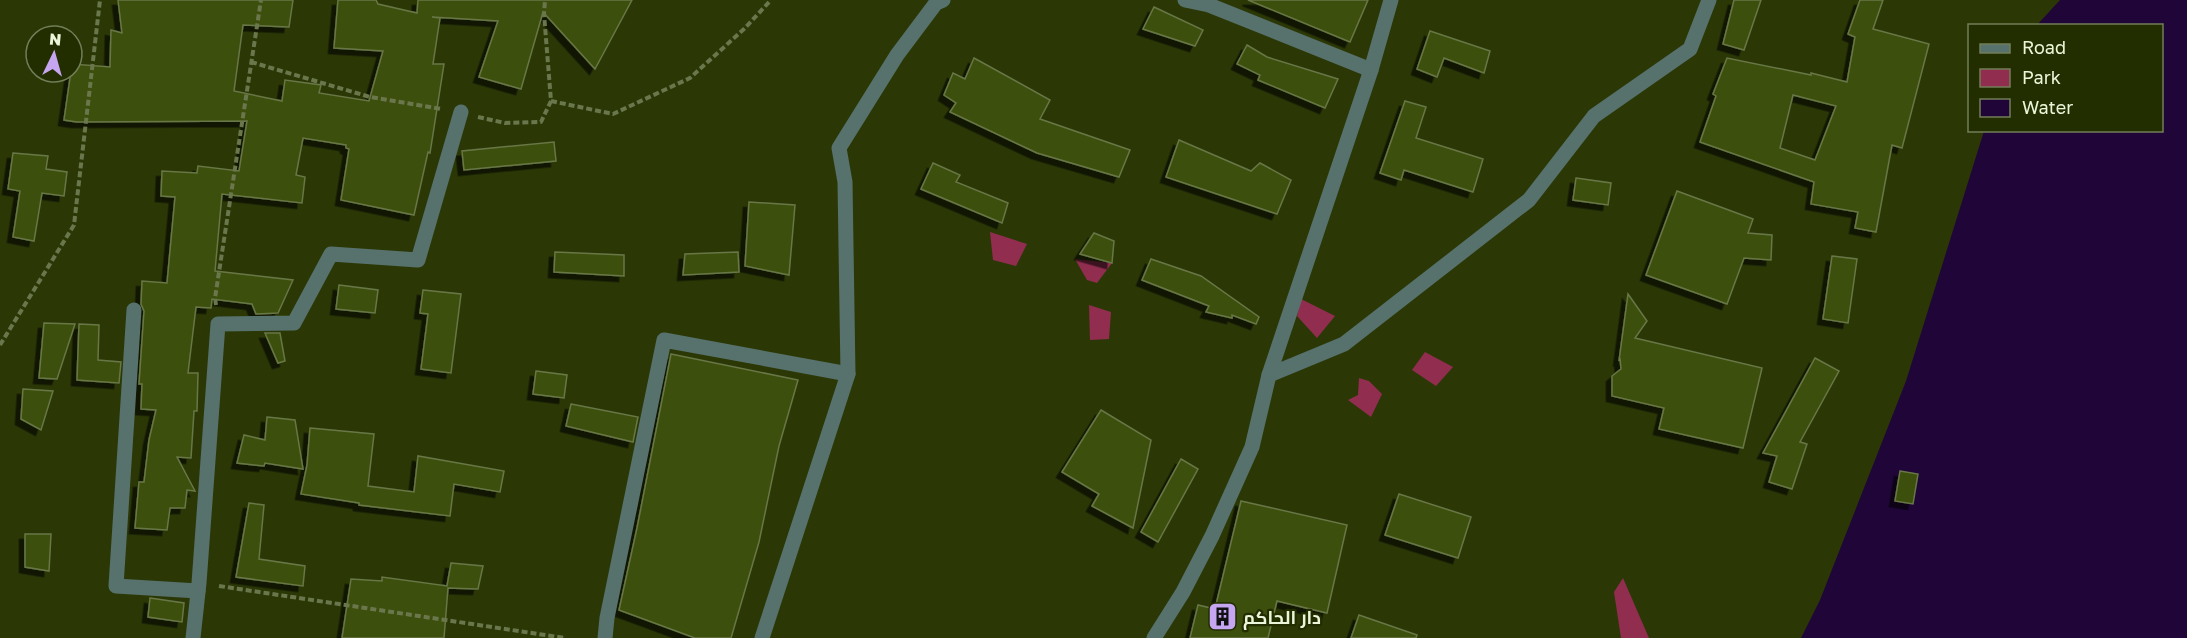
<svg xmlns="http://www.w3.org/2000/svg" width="2187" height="638" font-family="'Golos Text',Cairo,sans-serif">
	<defs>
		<filter id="shadow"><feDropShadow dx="-5.5" dy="5.5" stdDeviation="0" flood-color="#0009"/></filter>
	</defs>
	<rect width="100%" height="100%" fill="#2b3806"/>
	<g fill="#912d4f">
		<polygon points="990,232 1027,244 1016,266 993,260"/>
		<polygon points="1075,259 1112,263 1097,283 1087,280"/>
		<polygon points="1301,299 1335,316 1317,338 1297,316"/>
		<polygon points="1089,305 1111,312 1109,339 1090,340"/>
		<polygon points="1425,352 1453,367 1436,386 1412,370"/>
		<polygon points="1359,378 1369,381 1382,394 1371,417 1348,400 1358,395"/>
		<polygon points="1623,578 1649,638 1621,638 1614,592"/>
	</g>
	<polygon fill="#200538" points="2060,0 2187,0 2187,638 1801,638 1820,600 1906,381 1984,131 2162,130 2162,26 2037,25"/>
	<g fill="#3d4f09" stroke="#687747" stroke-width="1.5" fill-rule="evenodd" filter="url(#shadow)">
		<polygon points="118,0 293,0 289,27 243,25 234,91 282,101 285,80 321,85 319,93 369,101 383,51 334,48 338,0 376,0 378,4 417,13 418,0 632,0 595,69 543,12 521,89 479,77 498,21 432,17 440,18 433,64 444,64 430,153 428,152 414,215 341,200 349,149 346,148 346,145 303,138 296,175 305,177 302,203 222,194 215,271 293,280 278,313 256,314 252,304 212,299 211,308 196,307 188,373 198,373 197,411 194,411 191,458 177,457 195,491 187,490 185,508 170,508 167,530 135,528 139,482 144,482 149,440 156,410 141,409 142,384 139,384 144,311 141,304 142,281 167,283 175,197 161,196 162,171 197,173 198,166 239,171 247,121 77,122 64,120 72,64 110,67 111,30 122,33"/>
		<polygon points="1248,0 1368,0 1350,42"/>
		<polygon points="1734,0 1761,0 1744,50 1723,44"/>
		<path d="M1860 0H1883L1873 29 1929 44 1902 148 1892 145 1876 232 1855 228 1858 212 1811 204 1814 182 1700 142 1716 96 1713 94 1727 58 1811 75V73L1847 82 1855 37 1848 34ZM1793 95 1836 106 1815 160 1780 148Z"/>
		<polygon points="1154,7 1203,30 1195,46 1143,29"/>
		<polygon points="1430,31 1490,51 1484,73 1444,58 1437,77 1417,69"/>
		<polygon points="1247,45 1267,57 1338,79 1325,108 1258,80 1260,75 1237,64"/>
		<polygon points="974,58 1050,100 1040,119 1130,150 1119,177 1037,153 950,112 956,103 944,95 953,73 965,79"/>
		<polygon points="1405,101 1426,107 1416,138 1483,159 1473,192 1404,170 1401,180 1380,173"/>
		<polygon points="1179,140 1251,171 1260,163 1291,180 1277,214 1166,177"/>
		<polygon points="554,142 556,161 464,170 462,151"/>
		<polygon points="13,153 48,156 46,169 67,172 64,196 42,193 34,241 13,237 20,191 8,189"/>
		<polygon points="933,163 960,175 956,182 1008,203 1002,223 921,189"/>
		<polygon points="1576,178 1611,183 1608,205 1573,200"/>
		<polygon points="1677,191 1753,219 1748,233 1772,235 1771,260 1744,258 1727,304 1646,275"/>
		<polygon points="749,202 795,205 789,275 745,266"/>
		<polygon points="1094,233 1114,241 1112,263 1080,254"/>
		<polygon points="555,252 624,255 624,276 554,272"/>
		<polygon points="738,252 739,272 683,275 685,254"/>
		<polygon points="1832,256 1857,259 1848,323 1823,319"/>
		<polygon points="1151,259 1201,276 1259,317 1256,324 1232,315 1232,318 1206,312 1209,306 1142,280"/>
		<polygon points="339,285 378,290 375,313 336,309"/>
		<polygon points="423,290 461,294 451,373 421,369 428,314 420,313"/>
		<polygon points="1628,294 1647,321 1635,338 1762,368 1743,448 1659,429 1664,408 1612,396 1612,376 1621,369 1620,358 1619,361"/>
		<polygon points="44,323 75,324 57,379 39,378"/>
		<polygon points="79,324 99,325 98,360 121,362 119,383 77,380"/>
		<polygon points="265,333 280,333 285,361 278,363"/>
		<polygon points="671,354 798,380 779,446 759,542 731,638 695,638 619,610 637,528"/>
		<polygon points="1815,358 1839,371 1800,442 1807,444 1792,489 1769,482 1777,456 1763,453"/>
		<polygon points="536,371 567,375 564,398 533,394"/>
		<polygon points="23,389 53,391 41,430 21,419"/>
		<polygon points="571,404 638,417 633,442 566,426"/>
		<polygon points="1101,410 1151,440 1133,528 1092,506 1099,494 1062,472"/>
		<polygon points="267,417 295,420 303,469 265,463 264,466 237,463 244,435 265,440"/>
		<polygon points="310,428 374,434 368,486 414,492 418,456 504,471 500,492 454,484 450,516 359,505 359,503 301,494 307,465"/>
		<polygon points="1181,459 1198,469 1158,542 1141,532"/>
		<polygon points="1900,471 1918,474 1913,504 1895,501"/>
		<polygon points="1399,494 1471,517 1458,558 1385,535"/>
		<polygon points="1241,501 1347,525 1327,613 1277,601 1268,638 1190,638 1198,605 1215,609"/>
		<polygon points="249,503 264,505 259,559 305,566 303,586 236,577"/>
		<polygon points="25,534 51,534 49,571 25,567"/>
		<polygon points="451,563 483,566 478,589 448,588 444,638 342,638 351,579 382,581 382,577 447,586"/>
		<polygon points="150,598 184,603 182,622 148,617"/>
		<polygon points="1359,615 1417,635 1416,638 1351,638"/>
	</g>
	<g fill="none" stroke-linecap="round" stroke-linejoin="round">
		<g stroke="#6a764c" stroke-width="4" stroke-dasharray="6 3" stroke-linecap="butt">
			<polyline points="251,62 370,97 442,109"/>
			<polyline points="551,101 613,114 690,78 744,29 771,0"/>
			<polyline points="478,117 505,123 541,122 551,101 544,14 545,0"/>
			<polyline points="216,305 215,298 261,0"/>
			<polyline points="0,345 74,225 100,0"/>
			<polyline points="219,586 565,638"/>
		</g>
		<g stroke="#57726d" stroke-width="15">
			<polyline points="1185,0 1209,5 1371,70"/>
			<polyline points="134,310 116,586 198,591"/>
			<polyline points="1269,375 1344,344 1529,200 1594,116 1690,49 1709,0"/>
			<polyline points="193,638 199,583 218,324 294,323 331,254 418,260 461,112"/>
			<polyline points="605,638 607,618 664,340 848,374"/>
			<polyline points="762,638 848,374 845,182 839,148 897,55 936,3 943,0"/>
			<polyline points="1154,638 1183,592 1212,536 1252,447 1269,375 1371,70 1391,0"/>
		</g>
	</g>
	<defs>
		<symbol id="building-square" viewBox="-11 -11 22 22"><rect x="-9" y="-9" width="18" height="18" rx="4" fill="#c6a6f0" stroke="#222e00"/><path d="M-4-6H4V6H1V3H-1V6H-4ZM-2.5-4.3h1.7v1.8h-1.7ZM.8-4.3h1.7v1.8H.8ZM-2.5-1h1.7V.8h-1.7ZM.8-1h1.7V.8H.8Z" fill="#111"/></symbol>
	</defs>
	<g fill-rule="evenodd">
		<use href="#building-square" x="1206" y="600" width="33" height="33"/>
	</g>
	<g text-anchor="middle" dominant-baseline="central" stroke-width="4.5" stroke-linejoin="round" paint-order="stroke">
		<g font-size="18" font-weight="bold" fill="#ebf5da" stroke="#222e00" text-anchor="start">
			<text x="1243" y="617">دار الحاكم</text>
		</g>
	</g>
	<rect x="1968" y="24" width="195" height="108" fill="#222e00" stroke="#727e57" stroke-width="1.5"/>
	<rect x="1980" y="44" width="30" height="9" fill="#57726d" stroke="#727e57" stroke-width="1.5"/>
	<text x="2022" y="54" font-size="18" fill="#ebf5da">Road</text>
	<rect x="1980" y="69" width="30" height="18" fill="#912d4f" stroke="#727e57" stroke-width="1.5"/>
	<text x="2022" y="84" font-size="18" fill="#ebf5da">Park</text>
	<rect x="1980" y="99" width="30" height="18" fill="#200538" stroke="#727e57" stroke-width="1.5"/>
	<text x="2022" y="114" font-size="18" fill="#ebf5da">Water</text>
	<g transform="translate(54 54) rotate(5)"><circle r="28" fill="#222e00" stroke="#727e57" stroke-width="1.5"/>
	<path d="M0-4.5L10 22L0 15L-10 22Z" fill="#c6a6f0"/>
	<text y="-9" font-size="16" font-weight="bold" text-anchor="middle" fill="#ebf5da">N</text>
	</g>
</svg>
